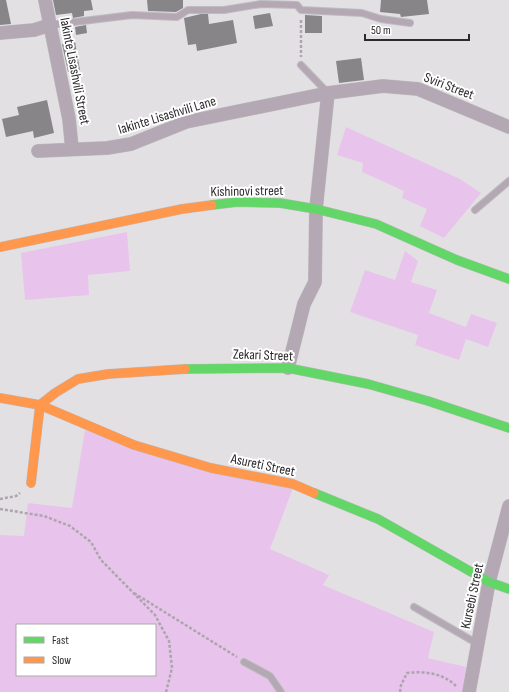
<svg xmlns="http://www.w3.org/2000/svg" width="509" height="692" font-family="'Sofia Sans Condensed',sans-serif">
	<rect width="100%" height="100%" fill="#e3e0e4"/>
	<g fill="#e8c4ec" fill-rule="evenodd">
		<polygon points="346,127 460,179 481,193 444,238 420,226 427,209 402,198 404,191 362,172 363,163 337,155"/>
		<polygon points="127,232 130,271 88,275 89,295 25,300 21,253"/>
		<polygon points="405,251 418,261 411,282 437,290 429,313 466,327 471,314 497,323 488,347 466,339 459,360 415,345 418,335 350,312 365,270 395,280"/>
		<path d="M85 430 293 488 270 549 329 575 323 585 434 632 428 658 466 667 463 692H0V535L24 536 28 503 72 508ZM17 625H155V675H17Z"/>
	</g>
	<g fill="#878587">
		<polygon points="0,0 6,0 11,24 0,25"/>
		<polygon points="53,0 91,0 93,10 84,11 84,16 73,18 72,13 56,15"/>
		<polygon points="147,0 183,0 183,8 176,12 148,11"/>
		<polygon points="381,0 427,0 429,14 401,17 400,14 380,12"/>
		<polygon points="270,13 273,26 255,29 253,16"/>
		<polygon points="201,14 208,14 209,24 233,20 237,43 197,51 196,44 188,45 184,18"/>
		<polygon points="305,15 322,16 322,33 305,33"/>
		<polygon points="86,25 87,33 76,35 75,27"/>
		<polygon points="75,42 80,70 68,72 62,44"/>
		<polygon points="361,58 364,80 339,83 336,61"/>
		<polygon points="47,100 54,133 34,138 33,131 6,137 2,119 19,115 17,107"/>
	</g>
	<g fill="none" stroke-linecap="round" stroke-linejoin="round">
		<defs>
			<g id="lane">
				<polyline points="50,25 132,15 177,17 188,10 224,10 261,4 297,5 301,10 362,13 381,19 410,23"/>
				<polyline points="301,65 328,93"/>
				<polyline points="475,210 509,181"/>
				<polyline points="414,607 478,644"/>
				<polyline points="244,662 270,676 281,692"/>
			</g>
			<g id="street">
				<polyline points="45,0 69,119 72,149"/>
				<polyline points="0,33 34,30 50,25"/>
				<polyline points="38,151 107,148 131,144 186,122 328,93 383,86 418,89 509,127"/>
				<polyline points="288,368 304,304 315,282 316,209 328,93"/>
				<polyline points="469,692 489,582 509,506"/>
			</g>
			<g id="fast">
				<polyline points="212,205 237,202 280,203 316,209 376,224 457,260 509,279"/>
				<polyline points="185,369 288,368 368,384 428,401 509,428"/>
				<polyline points="314,493 378,519 489,582 509,589"/>
			</g>
			<g id="slow">
				<polyline points="0,247 182,209 212,205"/>
				<polyline points="0,398 40,405 134,445 211,468 293,484 314,493"/>
				<polyline points="31,483 40,405 55,393 78,379 108,374 185,369"/>
			</g>
		</defs>
		<use href="#lane" stroke="#bebcbe" stroke-width="8"/>
		<use href="#street" stroke="#bebcbe" stroke-width="14"/>
		<use href="#fast" stroke="#bebcbe" stroke-width="10"/>
		<use href="#slow" stroke="#bebcbe" stroke-width="10"/>
		<g stroke="#ada5ae" stroke-width="2.5" stroke-dasharray="3 2" stroke-linecap="butt">
			<polyline points="301,20 301,57"/>
			<polyline points="0,499 16,496 20,493"/>
			<polyline points="0,509 44,516 70,526 91,542 101,560 155,615 169,641 172,668 166,692"/>
			<polyline points="134,593 237,657"/>
			<path d="M400 692 401 685 407 673C425 671 443 673 456 686"/>
		</g>
		<use href="#lane" stroke="#b4a8b5" stroke-width="6"/>
		<use href="#street" stroke="#b4a8b5" stroke-width="13"/>
		<use href="#fast" stroke="#63d668" stroke-width="9"/>
		<use href="#slow" stroke="#ff974d" stroke-width="9"/>
	</g>
	<g text-anchor="middle" dominant-baseline="central" stroke-width="4" stroke-linejoin="round" paint-order="stroke">
		<g font-size="14" fill="#2c2a2c" stroke="#fff">
			<text transform="translate(75 71) rotate(79)">Iakinte Lisashvili Street</text>
			<text transform="translate(449 86) rotate(21)">Sviri Street</text>
			<text transform="translate(167 115) rotate(-17)">Iakinte Lisashvili Lane</text>
			<text transform="translate(247 191) rotate(-1)">Kishinovi street</text>
			<text transform="translate(263 355) rotate(2)">Zekari Street</text>
			<text transform="translate(263 465) rotate(12)">Asureti Street</text>
			<text transform="translate(472 596) rotate(-78)">Kursebi Street</text>
		</g>
	</g>
	<rect x="16" y="624" width="140" height="52" fill="#ffffff" stroke="#abaaab"/>
	<rect x="24" y="637" width="20" height="6" fill="#63d668" stroke="#abaaab"/>
	<text x="52" y="644" font-size="12" fill="#2c2a2c">Fast</text>
	<rect x="24" y="657" width="20" height="6" fill="#ff974d" stroke="#abaaab"/>
	<text x="52" y="664" font-size="12" fill="#2c2a2c">Slow</text>
	<path d="M365 34v6h104v-6" fill="none" stroke="#2c2a2c" stroke-width="2"/>
	<text x="371" y="34" font-size="12" fill="#2c2a2c" stroke="#ffffff" stroke-width="3" paint-order="stroke">50 m</text>
</svg>
